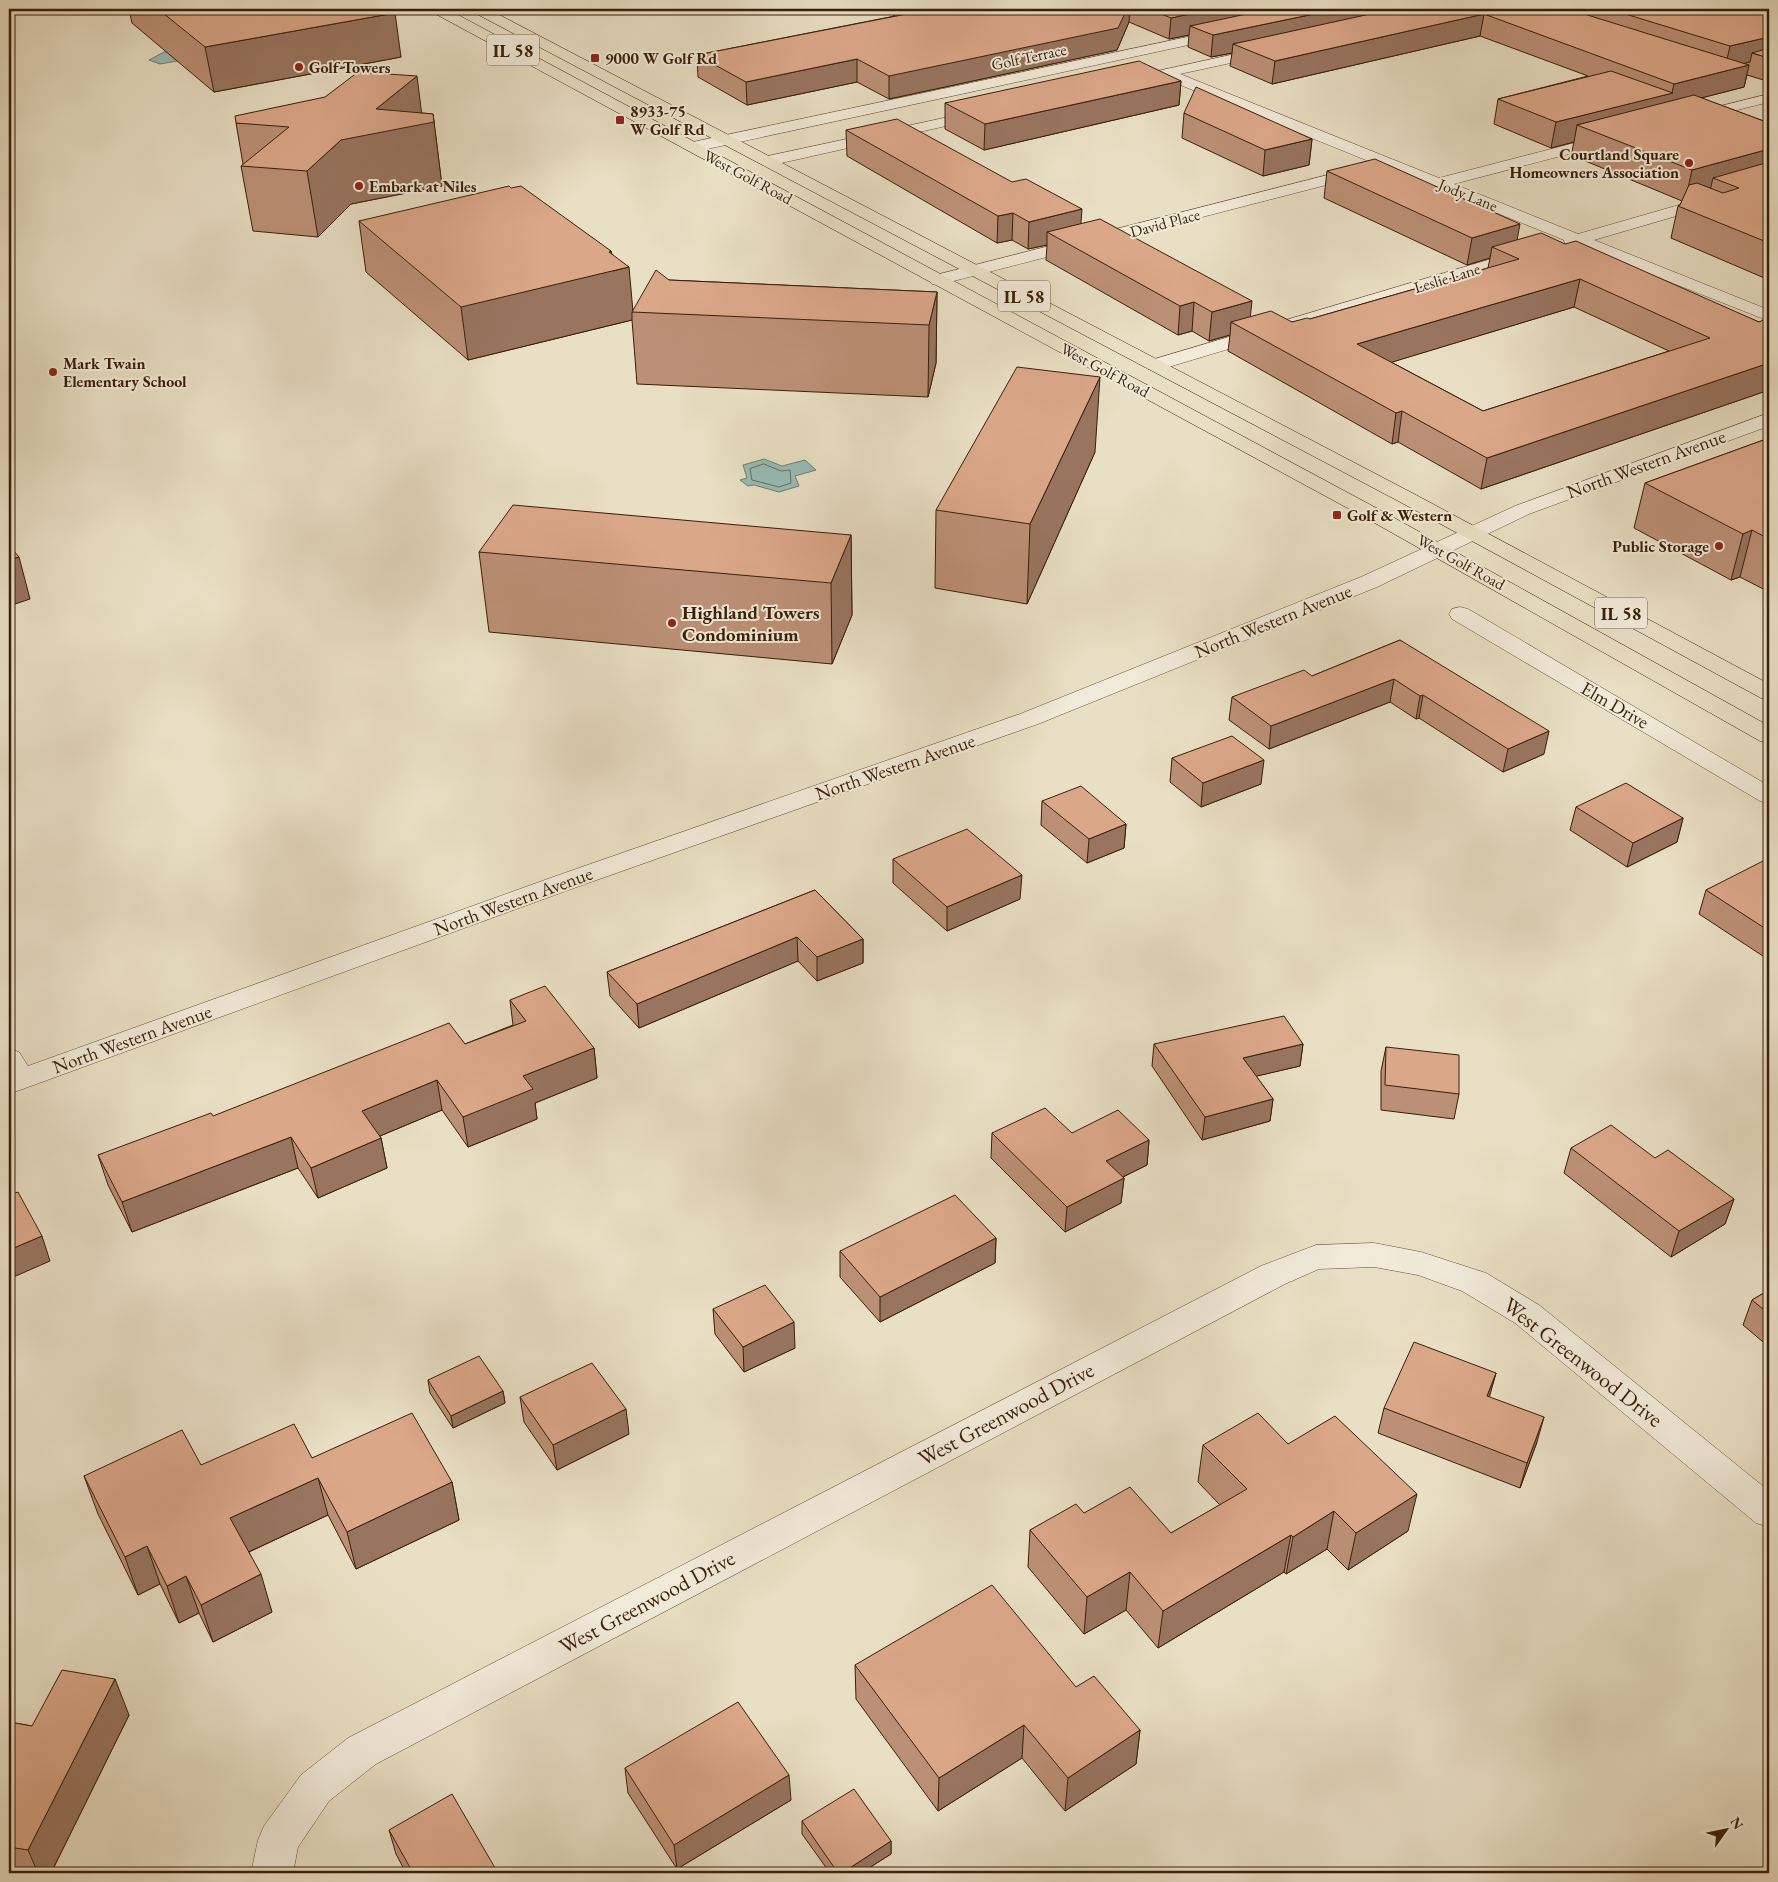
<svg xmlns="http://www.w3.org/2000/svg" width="1778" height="1882" font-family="'EB Garamond',serif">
	<rect width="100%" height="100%" fill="#e9dfc4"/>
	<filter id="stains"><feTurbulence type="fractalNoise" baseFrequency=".004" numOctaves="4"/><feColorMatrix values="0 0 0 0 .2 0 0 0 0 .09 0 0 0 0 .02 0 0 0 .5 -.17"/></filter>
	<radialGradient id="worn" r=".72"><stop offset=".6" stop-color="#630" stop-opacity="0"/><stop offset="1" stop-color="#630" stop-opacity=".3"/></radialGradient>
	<g fill="#97bcb6" stroke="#717d70">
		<polygon points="164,52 181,52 183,60 160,64 149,60"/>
		<polygon points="764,459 782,466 805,460 816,470 795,476 799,486 779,492 754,485 748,486 740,480 747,478 743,465"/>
	</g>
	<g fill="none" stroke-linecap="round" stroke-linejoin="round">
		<polygon stroke="#686d5e" stroke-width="1" points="764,464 781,471 790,470 791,483 779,487 752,480 750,469"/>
		<defs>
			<g id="street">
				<polygon points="1225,29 1232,33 1230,36 693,152 685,147 693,142"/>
				<polygon points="1267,47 1274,51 1272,54 1180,74 1439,178 1609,134 1614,136 1617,139 1614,142 1454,184 1578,234 1769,179 1769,189 1594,240 1769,310 1769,321 1576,245 1565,245 1564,240 1163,78 1130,85 1123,81 1130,77"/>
				<polygon points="1769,94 1769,102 1694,121 1687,117 1689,114"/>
				<polygon points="981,110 986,111 988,114 986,117 768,166 760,161 768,156"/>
				<polygon points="1363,166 1371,171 1369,174 938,285 932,284 929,280 932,276"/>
				<polygon points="1525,249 1531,250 1534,254 1531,258 1162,369 1148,369 1146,365 1148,361"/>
				<polygon points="1769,413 1769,426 1529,514 1377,587 1038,724 574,888 9,1094 9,1049 19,1052 28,1066 556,876 1020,714 1361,577 1515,506"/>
				<polygon points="1460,607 1468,609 1769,786 1769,804 1760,801 1452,619 1449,614 1452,609"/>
				<polygon points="1374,1243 1421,1252 1486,1273 1539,1305 1769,1491 1769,1527 1756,1523 1515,1323 1462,1291 1418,1275 1374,1267 1319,1269 1285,1284 376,1764 329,1801 298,1847 293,1873 251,1873 258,1840 264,1826 301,1775 348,1738 1261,1266 1316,1245"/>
			</g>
			<g id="primary">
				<polygon points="431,9 447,9 1380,510 1769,726 1769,743 1760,741 1366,518 432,12"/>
				<polygon points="472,9 488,9 1416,495 1769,684 1769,700 1761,698 1402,503 473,12"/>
			</g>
		</defs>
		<use href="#street" stroke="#654e36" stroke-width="1"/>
		<use href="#primary" stroke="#391e07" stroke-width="1"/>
		<use href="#street" fill="#f1ead9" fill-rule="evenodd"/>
		<use href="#primary" fill="#e9dfc4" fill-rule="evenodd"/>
	</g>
	<g fill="#bc9076" stroke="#391e07" fill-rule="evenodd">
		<polygon points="129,9 387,9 401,57 214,92 132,23"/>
		<polygon points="880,9 1769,9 1769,81 1767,81 1747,75 1744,87 1701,98 1769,123 1769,280 1671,238 1678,206 1680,205 1682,201 1571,155 1574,142 1551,148 1494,124 1498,99 1588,76 1480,36 1272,84 1230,66 1232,53 1211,57 1188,47 1189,35 1169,39 1129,22 1117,50 889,99 857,82 747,105 698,77 697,55 895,16"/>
		<polygon points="1181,81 1179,105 984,150 945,129 945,103"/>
		<polygon points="422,113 433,114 442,186 351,204 318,237 253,231 241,166 243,164 236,123"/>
		<polygon points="1184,113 1312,139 1309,165 1263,176 1182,138"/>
		<path d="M846 130 1081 224 1251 317 1292 322 1310 319 1488 268 1490 258 1467 265 1324 198 1327 171 1517 240 1565 244 1759 322 1769 323V390L1481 489 1398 442 1392 444 1228 351 1230 335 1209 341 1192 331 1178 335 1046 260 1047 245 1028 249 1012 240 997 243 847 156ZM1574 307 1669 351 1483 411 1391 362Z"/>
		<polygon points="359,221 611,251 612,254 633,311 669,280 937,292 936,363 928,397 637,384 632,320 468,360 366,272"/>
		<polygon points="1769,438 1769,592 1740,577 1731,580 1634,528 1645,483"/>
		<polygon points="1095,452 1027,604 935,588 936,510"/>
		<polygon points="851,535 852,615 832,664 489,632 479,552"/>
		<polygon points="1400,640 1544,754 1503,772 1419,718 1416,719 1390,702 1269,749 1229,720 1232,697 1312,676"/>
		<polygon points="1172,758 1261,784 1201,807 1170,782"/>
		<polygon points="1042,801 1126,824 1124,848 1087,863 1041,825"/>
		<polygon points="1576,807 1683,818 1677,842 1627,867 1570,830"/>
		<polygon points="893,859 1020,899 947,931 893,883"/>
		<polygon points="1769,862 1769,960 1699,914 1706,890"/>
		<polygon points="815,890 863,939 863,963 817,981 798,961 639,1028 610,996 607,972"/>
		<polygon points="510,1000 594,1048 597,1078 535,1103 537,1119 468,1147 442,1110 380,1136 381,1138 387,1168 318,1198 298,1168 132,1232 108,1185 98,1155 465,1044 513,1025"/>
		<polygon points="1154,1044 1303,1044 1300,1066 1256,1076 1273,1099 1270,1121 1202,1140 1152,1066"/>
		<polygon points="1386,1047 1459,1094 1454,1119 1381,1110 1381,1071"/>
		<polygon points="992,1133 1072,1133 1149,1140 1147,1165 1123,1177 1124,1178 1121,1203 1065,1232 991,1158"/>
		<polygon points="1571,1148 1655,1158 1734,1199 1725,1224 1671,1257 1564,1173"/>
		<polygon points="996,1238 995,1263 880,1322 840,1277 840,1251"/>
		<polygon points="1769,1290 1769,1347 1743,1325 1752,1300"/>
		<polygon points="713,1309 795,1348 744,1372 715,1334"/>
		<polygon points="1496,1373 1489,1397 1537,1442 1520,1488 1378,1433 1384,1408"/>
		<polygon points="428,1380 503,1391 505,1403 453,1428 430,1393"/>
		<polygon points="520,1397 629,1434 557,1470 524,1422"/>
		<polygon points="1288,1444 1408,1531 1348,1570 1327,1549 1286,1574 1284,1572 1158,1648 1126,1610 1084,1634 1028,1567 1030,1530 1084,1513 1171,1533 1220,1505 1198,1482 1203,1445"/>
		<polygon points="312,1458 452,1482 459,1520 356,1569 328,1515 249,1552 272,1612 213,1642 199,1613 179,1623 160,1584 138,1595 98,1514 84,1476 201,1465"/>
		<polygon points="855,1665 1076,1687 1140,1730 1136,1764 1065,1811 1022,1758 938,1811 856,1699"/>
		<polygon points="129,1715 51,1873 9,1873 9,1722 32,1726"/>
		<polygon points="625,1768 791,1800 677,1869 628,1793"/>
		<polygon points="802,1821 891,1841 891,1854 861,1873 830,1873 802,1834"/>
		<polygon points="389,1830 498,1873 406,1873 396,1854"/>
	</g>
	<g fill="#997560" stroke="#391e07">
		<polygon points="1127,9 1130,9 1129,22 1117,50 889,99 889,76"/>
		<polygon points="1213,9 1313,9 1190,26 1189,35 1169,39 1171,18"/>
		<polygon points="1338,9 1434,9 1233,44 1232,53 1211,57 1213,35"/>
		<polygon points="395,13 401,57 214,92 205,47"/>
		<polygon points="1484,14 1480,36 1272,84 1275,61"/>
		<polygon points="1769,37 1769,58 1752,53 1750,62 1725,68 1730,46"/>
		<polygon points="857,59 857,82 747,105 746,82"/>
		<polygon points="1749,65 1744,87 1670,106 1577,125 1574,142 1551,148 1556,122 1672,93 1674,84"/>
		<polygon points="1769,71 1769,81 1767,81"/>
		<polygon points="417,76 423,124 433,114 442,186 351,204 318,237 307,171 341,140 376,109"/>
		<polygon points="1181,81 1179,105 984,150 985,124"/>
		<polygon points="1312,139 1309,165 1263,176 1265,150"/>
		<polygon points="1769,149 1769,178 1713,178 1709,195 1685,202 1692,170"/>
		<polygon points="1082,209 1080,236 1047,232 1047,245 1028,249 1029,222"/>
		<polygon points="1013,213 1012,240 997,243 998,216"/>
		<polygon points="1520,224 1515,251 1492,247 1490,258 1467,265 1472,238"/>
		<polygon points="611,251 613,271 629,267 633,312 632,312 632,320 468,360 461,307"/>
		<polygon points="1580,279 1574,307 1353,374 1357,344"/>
		<polygon points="937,292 936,363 928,397 929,325"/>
		<polygon points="1252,301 1249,329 1231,322 1230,335 1209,341 1212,312"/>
		<polygon points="1194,302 1192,331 1178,335 1180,306"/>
		<polygon points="1769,363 1769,390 1481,489 1487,458"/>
		<polygon points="1100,377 1095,452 1027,604 1030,524"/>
		<polygon points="1402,411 1398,442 1392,444 1396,413"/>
		<polygon points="1752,530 1740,577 1731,580 1743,534"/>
		<polygon points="851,535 852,615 832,664 831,583"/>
		<polygon points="19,557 30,599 9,606 9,560"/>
		<polygon points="1394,679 1390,702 1269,749 1271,726"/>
		<polygon points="1423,695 1419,718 1416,719 1420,696"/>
		<polygon points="1549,731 1544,754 1503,772 1508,749"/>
		<polygon points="1264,760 1261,784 1201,807 1203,783"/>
		<polygon points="1683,818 1677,842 1627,867 1633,843"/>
		<polygon points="1126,824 1124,848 1087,863 1089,839"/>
		<polygon points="1022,875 1020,899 947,931 947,907"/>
		<polygon points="797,937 798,961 639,1028 637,1004"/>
		<polygon points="863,939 863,963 817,981 817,957"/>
		<polygon points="1303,1044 1300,1066 1240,1080 1243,1058"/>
		<polygon points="594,1048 597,1078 535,1103 537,1119 468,1147 463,1117 523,1076"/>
		<polygon points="437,1080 442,1110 368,1141 362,1111"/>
		<polygon points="1273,1099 1270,1121 1202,1140 1205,1117"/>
		<polygon points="291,1137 298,1168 132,1232 122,1202"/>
		<polygon points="381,1138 387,1168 318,1198 311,1168"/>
		<polygon points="1149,1140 1147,1165 1104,1186 1106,1161"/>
		<polygon points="1124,1178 1121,1203 1065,1232 1067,1207"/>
		<polygon points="1734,1199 1725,1224 1671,1257 1679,1231"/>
		<polygon points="42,1236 50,1261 9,1279 9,1250"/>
		<polygon points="996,1238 995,1263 880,1322 880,1297"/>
		<polygon points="794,1322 795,1348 744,1372 743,1347"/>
		<polygon points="1496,1373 1489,1398 1487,1396"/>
		<polygon points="503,1391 505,1403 453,1428 451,1416"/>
		<polygon points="626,1409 629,1434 557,1470 553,1445"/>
		<polygon points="1544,1417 1537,1442 1520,1488 1527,1463"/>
		<polygon points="318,1478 328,1515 242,1555 230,1518"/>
		<polygon points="452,1482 459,1520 356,1569 347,1532"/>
		<polygon points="1417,1494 1408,1531 1348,1570 1356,1533"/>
		<polygon points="1334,1511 1327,1549 1286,1574 1293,1537"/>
		<polygon points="1291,1535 1284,1572 1158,1648 1163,1611"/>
		<polygon points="147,1546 160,1584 138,1595 125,1557"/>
		<polygon points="1130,1572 1126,1610 1084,1634 1087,1597"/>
		<polygon points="261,1574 272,1612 213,1642 201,1605"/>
		<polygon points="186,1576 199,1613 179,1623 167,1586"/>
		<polygon points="115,1679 129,1715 51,1873 38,1873 28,1850"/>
		<polygon points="1024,1725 1022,1758 938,1811 939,1778"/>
		<polygon points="1140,1730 1136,1764 1065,1811 1068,1778"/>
		<polygon points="789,1775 791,1800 677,1869 674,1845"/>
		<polygon points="891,1841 891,1854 861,1873 842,1873"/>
	</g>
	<g fill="#dba789" stroke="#391e07" fill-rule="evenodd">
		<polygon points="158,9 387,9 395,13 205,47"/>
		<polygon points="925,9 1127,9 1118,28 889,76 857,59 746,82 697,55 927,10"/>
		<polygon points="1150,9 1213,9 1171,18"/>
		<polygon points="1270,9 1338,9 1213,35 1190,26"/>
		<polygon points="1393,9 1568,9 1749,65 1674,84 1484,14 1275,61 1233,44"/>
		<polygon points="1609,9 1769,9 1769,37 1730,46"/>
		<polygon points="1769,48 1769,58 1752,53"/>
		<polygon points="1139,61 1181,81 985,124 945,103"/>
		<polygon points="1611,71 1673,93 1556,122 1498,99"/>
		<polygon points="358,72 417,76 376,109 433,114 434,122 341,140 307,171 241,166 289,127 236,123 235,116 325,97"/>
		<polygon points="1196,87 1312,139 1265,150 1184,113"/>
		<polygon points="1694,95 1769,123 1769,149 1692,170 1577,125"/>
		<polygon points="897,119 1012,182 1026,179 1082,209 1029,222 1013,213 998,216 846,130"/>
		<polygon points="1375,159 1520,224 1472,238 1327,171"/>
		<polygon points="1769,162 1769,243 1678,206 1680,205 1689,185 1697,183 1723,193 1739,188 1713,178"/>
		<polygon points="509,186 511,188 521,186 611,251 609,252 629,267 461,307 359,221"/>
		<polygon points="1100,219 1252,301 1212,312 1194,302 1180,306 1047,232"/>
		<path d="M1541 233 1565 244 1576 241 1759 322 1763 320 1769 323V363L1487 458 1402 411 1396 413 1231 322 1271 311 1292 322 1307 318 1310 319 1519 259 1492 247ZM1580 279 1710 338 1483 411 1357 344Z"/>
		<polygon points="656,270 669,280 937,292 929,325 632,312"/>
		<polygon points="1017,367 1100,377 1030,524 936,510"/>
		<polygon points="1769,438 1769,539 1752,530 1743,534 1645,483"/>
		<polygon points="513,505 851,535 831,583 479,552"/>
		<polygon points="9,545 19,557 9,560"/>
		<polygon points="1400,640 1549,731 1508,749 1423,695 1420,696 1394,679 1271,726 1232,697 1304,670 1312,676"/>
		<polygon points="1232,736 1264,760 1203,783 1172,758"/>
		<polygon points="1626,783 1683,818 1633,843 1576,807"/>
		<polygon points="1081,786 1126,824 1089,839 1042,801"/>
		<polygon points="967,829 1022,875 947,907 893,859"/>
		<polygon points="1765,860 1769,862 1769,931 1706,890"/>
		<polygon points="815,890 863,939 817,957 797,937 637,1004 607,972"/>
		<polygon points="545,986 594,1048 523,1076 533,1089 463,1117 437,1080 362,1111 381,1138 311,1168 291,1137 122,1202 98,1155 211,1113 213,1116 449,1023 465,1044 526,1021 510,1000"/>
		<polygon points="1284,1016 1303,1044 1243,1058 1273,1099 1205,1117 1154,1044"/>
		<polygon points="1386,1047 1459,1055 1459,1094 1385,1085"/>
		<polygon points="1045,1108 1072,1133 1118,1110 1149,1140 1106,1161 1124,1178 1067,1207 992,1133"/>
		<polygon points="1611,1125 1655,1158 1668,1150 1734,1199 1679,1231 1571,1148"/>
		<polygon points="18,1192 42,1236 9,1250 9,1195"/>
		<polygon points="955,1195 996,1238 880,1297 840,1251"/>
		<polygon points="765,1285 794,1322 743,1347 713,1309"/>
		<polygon points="1769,1290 1769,1314 1752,1300"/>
		<polygon points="1414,1342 1496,1373 1487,1396 1544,1417 1527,1463 1384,1408"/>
		<polygon points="479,1356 503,1391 451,1416 428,1380"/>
		<polygon points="592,1363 626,1409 553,1445 520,1397"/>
		<polygon points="412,1413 452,1482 347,1532 318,1478 230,1518 261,1574 201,1605 186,1576 167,1586 147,1546 125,1557 84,1476 182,1430 201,1465 294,1424 312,1458"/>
		<polygon points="1258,1413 1288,1444 1335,1416 1417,1494 1356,1533 1334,1511 1293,1537 1291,1535 1163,1611 1130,1572 1087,1597 1030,1530 1076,1504 1084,1513 1130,1487 1171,1533 1247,1489 1203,1445"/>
		<polygon points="992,1585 1076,1687 1094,1676 1140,1730 1068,1778 1024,1725 939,1778 855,1665"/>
		<polygon points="62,1670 115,1679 28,1850 9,1847 9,1722 32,1726"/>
		<polygon points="738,1702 789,1775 674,1845 625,1768"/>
		<polygon points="854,1789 891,1841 842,1873 838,1873 802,1821"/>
		<polygon points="452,1794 498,1873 413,1873 389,1830"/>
		<polygon points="1769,1867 1769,1873 1761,1873"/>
	</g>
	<g fill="#8f2418" stroke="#f1ead9" stroke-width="2">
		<rect x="590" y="53" width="10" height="10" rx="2.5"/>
		<circle cx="299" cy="67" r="5"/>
		<rect x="615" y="115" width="10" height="10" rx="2.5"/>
		<circle cx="1689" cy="163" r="5"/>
		<circle cx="359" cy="186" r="5"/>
		<circle cx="53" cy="372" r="5"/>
		<rect x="1332" y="510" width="10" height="10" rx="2.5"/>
		<circle cx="1719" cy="546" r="5"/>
		<circle cx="672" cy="623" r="5"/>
	</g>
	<g text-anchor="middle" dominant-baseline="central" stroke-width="4" stroke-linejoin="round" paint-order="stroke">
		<g font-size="16" fill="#391e07" stroke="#f1ead9">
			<text transform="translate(1029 57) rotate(-12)">Golf Terrace</text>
			<text transform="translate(748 177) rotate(28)">West Golf Road</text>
			<text transform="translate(1468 195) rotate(22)">Jody Lane</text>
			<text transform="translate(1165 223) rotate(-15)">David Place</text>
			<text transform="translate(1447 278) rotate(-17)">Leslie Lane</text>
			<text transform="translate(1105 370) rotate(28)">West Golf Road</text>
			<text transform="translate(1461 562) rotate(29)">West Golf Road</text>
		</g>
		<g font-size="16" font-weight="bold" fill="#391e07" stroke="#f1ead9" text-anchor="start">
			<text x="605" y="58">9000 W Golf Rd</text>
			<text x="309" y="67">Golf Towers</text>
			<text x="630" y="111">8933-75<tspan x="630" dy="18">W Golf Rd</tspan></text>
			<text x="1679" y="154" text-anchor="end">Courtland Square<tspan x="1679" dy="18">Homeowners Association</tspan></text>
			<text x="369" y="186">Embark at Niles</text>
			<text x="63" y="363">Mark Twain<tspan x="63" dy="18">Elementary School</tspan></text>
			<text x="1347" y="515">Golf &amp; Western</text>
			<text x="1709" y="546" text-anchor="end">Public Storage</text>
		</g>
		<g fill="#f1ead9" stroke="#705b46" stroke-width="1">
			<rect x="487" y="34.5" width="52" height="31" rx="4"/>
			<rect x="998" y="280.5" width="52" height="31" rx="4"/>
			<rect x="1595" y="597.5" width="52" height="31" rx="4"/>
		</g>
		<g font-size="18" font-weight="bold" fill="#391e07">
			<text x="513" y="50">IL 58</text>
			<text x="1024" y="296">IL 58</text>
			<text x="1621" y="613">IL 58</text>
		</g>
		<g font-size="19" fill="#391e07" stroke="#f1ead9">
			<text transform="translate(1646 464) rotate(-20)">North Western Avenue</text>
			<text transform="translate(1273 621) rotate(-22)">North Western Avenue</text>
			<text transform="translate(1615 705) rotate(30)">Elm Drive</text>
			<text transform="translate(895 767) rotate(-19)">North Western Avenue</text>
			<text transform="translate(513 901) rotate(-20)">North Western Avenue</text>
			<text transform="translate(132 1039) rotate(-20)">North Western Avenue</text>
		</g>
		<g font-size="19" font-weight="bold" fill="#391e07" stroke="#f1ead9" text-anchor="start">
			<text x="682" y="612">Highland Towers<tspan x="682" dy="22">Condominium</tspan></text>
		</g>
		<g font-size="22" fill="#391e07" stroke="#f1ead9">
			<text transform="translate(1583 1362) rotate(38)">West Greenwood Drive</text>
			<text transform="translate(1006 1414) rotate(-28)">West Greenwood Drive</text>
			<text transform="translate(647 1602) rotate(-28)">West Greenwood Drive</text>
		</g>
	</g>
	<rect width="1778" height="1882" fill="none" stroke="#e9dfc4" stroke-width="30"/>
	<rect x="10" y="10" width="1758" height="1862" fill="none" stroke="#391e07" stroke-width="2.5"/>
	<rect x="15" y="15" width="1748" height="1852" fill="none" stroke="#391e07"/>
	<g transform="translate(1726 1830) rotate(57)" stroke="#f1ead9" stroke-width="4" paint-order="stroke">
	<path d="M0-4L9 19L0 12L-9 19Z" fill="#391e07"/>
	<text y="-8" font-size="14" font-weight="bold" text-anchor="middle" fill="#391e07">N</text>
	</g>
	<rect width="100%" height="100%" filter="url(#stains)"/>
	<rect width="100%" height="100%" fill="url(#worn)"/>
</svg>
